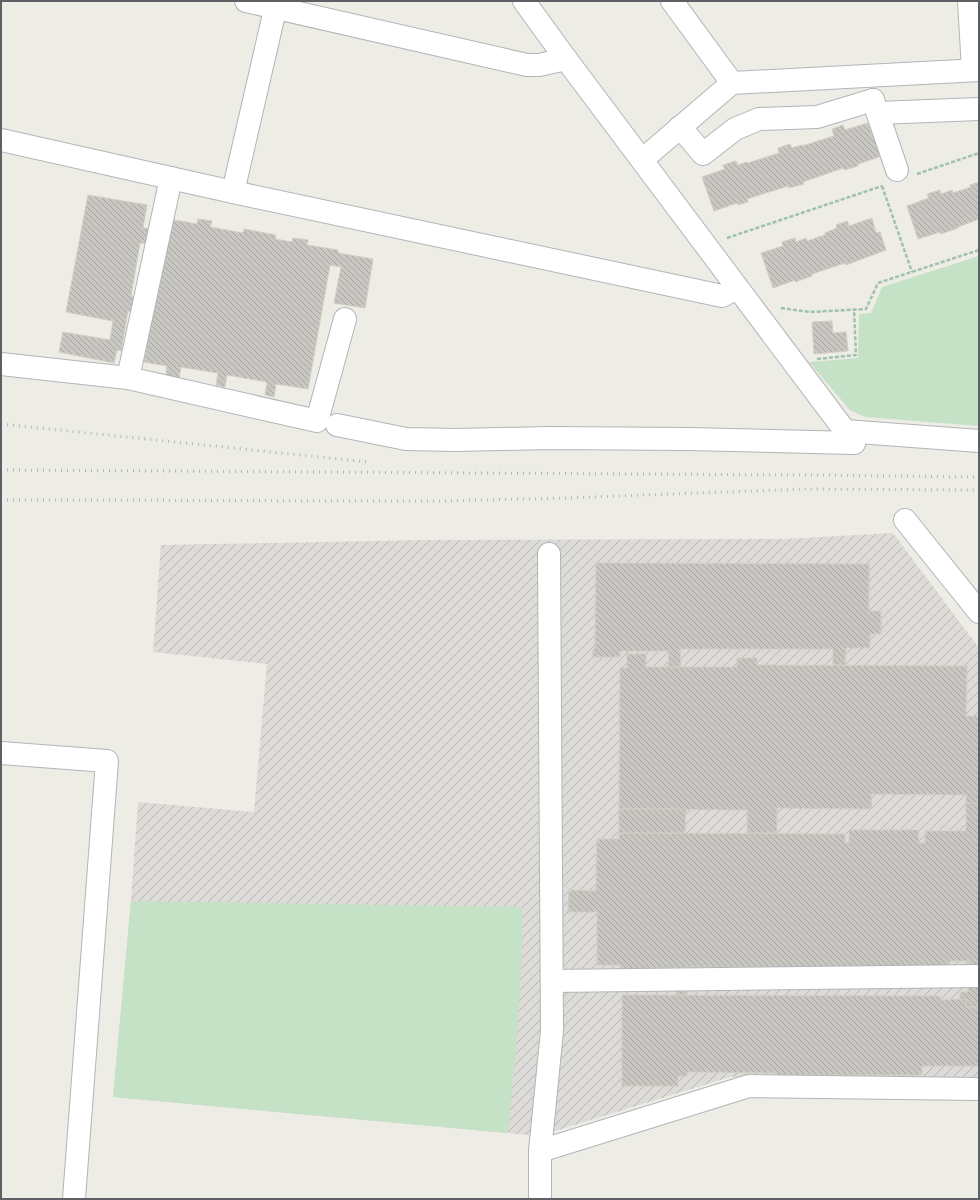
<svg xmlns="http://www.w3.org/2000/svg" width="980" height="1200" font-family="'Sofia Sans Condensed',sans-serif">
	<defs>
		<pattern id="industrial-furrows" width="10" height="10" patternUnits="userSpaceOnUse"><rect width="10" height="10" fill="#dcdbd7"/><path d="M-1 1l2-2M0 10L10 0M9 11l2-2" fill="none" stroke="#b6b5b2"/></pattern>
		<pattern id="building-back-hatch" width="6" height="6" patternUnits="userSpaceOnUse"><rect width="6" height="6" fill="#c9c7c2"/><path d="M-1 5l2 2M0 0l6 6M5-1l2 2" fill="none" stroke="#a6a5a1"/></pattern>
	</defs>
	<rect width="100%" height="100%" fill="#edece5"/>
	<polygon fill="url(#industrial-furrows)" points="893,533 979,648 979,1078 730,1077 539,1136 113,1097 131,901 138,802 254,812 267,664 153,652 161,545 429,540 786,539"/>
	<g fill="#c5e2c6">
		<polygon points="979,256 979,426 865,417 850,410 809,362 858,358 859,314 871,313 882,287"/>
		<path d="M131 901 522 907C523 983 515 1058 508 1133L113 1097Z"/>
	</g>
	<g fill="url(#building-back-hatch)" stroke="#d1cec4">
		<polygon points="868,123 872,136 875,136 882,156 858,164 858,166 844,170 843,168 803,182 804,184 789,188 788,186 747,199 748,202 738,205 737,203 714,211 702,177 725,169 723,165 736,161 738,165 747,162 748,163 779,153 778,148 790,144 792,148 802,145 802,146 834,136 832,129 843,125 845,130"/>
		<polygon points="979,182 979,219 958,227 958,228 941,234 940,232 918,239 907,206 929,198 927,194 940,190 941,194 952,190 953,193 971,187 970,185"/>
		<polygon points="88,195 147,205 143,228 152,229 149,244 140,243 131,296 136,297 134,312 128,311 121,351 117,350 114,363 59,352 63,332 110,340 113,321 66,312"/>
		<polygon points="872,218 876,233 880,232 886,250 846,265 845,263 812,274 812,276 795,282 795,280 773,288 761,253 783,246 782,242 795,238 796,242 806,238 807,241 825,235 825,233 837,228 836,225 847,221 849,226"/>
		<polygon points="169,219 197,224 198,219 212,221 210,227 243,233 244,229 276,235 275,239 292,242 293,238 308,240 307,245 338,250 338,253 373,259 365,308 334,303 341,267 330,265 308,389 276,384 274,397 265,395 267,382 227,375 225,387 216,385 218,373 181,367 179,378 166,376 167,366 144,362"/>
		<polygon points="832,321 833,333 846,332 848,351 814,354 812,322"/>
		<polygon points="596,563 869,564 869,611 881,611 881,634 870,634 870,648 846,648 845,665 833,665 833,649 680,649 681,667 668,667 669,651 620,651 620,657 593,657 593,649 595,649"/>
		<polygon points="627,654 646,654 646,667 737,667 737,658 757,658 757,665 967,666 966,716 979,716 979,804 966,803 966,795 871,794 872,809 777,808 777,833 747,833 747,810 619,809 620,668 627,668"/>
		<polygon points="966,803 979,804 979,1007 966,1007 966,999 960,1000 960,992 968,992 969,961 950,961 949,968 686,967 686,995 676,995 676,968 652,968 652,975 620,969 620,965 597,965 597,912 568,912 569,890 596,891 597,839 619,839 619,833 845,834 845,843 849,843 849,830 918,830 919,843 925,843 925,831 966,831"/>
		<polygon points="619,809 686,809 685,833 619,833"/>
		<polygon points="622,995 940,996 940,1000 966,999 966,1007 979,1007 979,1066 922,1066 922,1075 777,1075 776,1073 687,1072 687,1076 678,1076 678,1086 622,1086"/>
	</g>
	<g fill="none" stroke-linecap="round" stroke-linejoin="round">
		<defs>
			<g id="minor">
				<polyline points="246,1 527,65 539,65 566,59"/>
				<polyline points="524,1 566,59 854,443"/>
				<polyline points="672,1 732,83"/>
				<polyline points="969,1 973,70"/>
				<polyline points="873,100 897,170"/>
				<polyline points="878,113 979,109"/>
				<polyline points="680,127 703,154 735,129 759,119 817,117 873,100"/>
				<polyline points="1,140 233,192 722,296 737,288"/>
				<polyline points="642,160 732,83 979,70"/>
				<polyline points="233,192 277,1"/>
				<polyline points="1,364 128,378 317,421 345,319"/>
				<polyline points="128,378 171,178"/>
				<polyline points="337,425 406,439 456,440 549,438 688,439 854,443"/>
				<polyline points="845,431 979,441"/>
				<polyline points="905,520 979,612"/>
				<polyline points="1,753 107,761 74,1199"/>
				<polyline points="552,981 979,976"/>
				<polyline points="540,1151 749,1086 979,1089"/>
				<polyline points="540,1199 540,1151 552,1031 549,554"/>
			</g>
		</defs>
		<use href="#minor" stroke="#b2b5b8" stroke-width="24"/>
		<g stroke="#9fc2ab" stroke-width="2.5" stroke-dasharray="4 2" stroke-linecap="butt">
			<polyline points="917,174 979,153"/>
			<polyline points="882,186 912,272"/>
			<polyline points="727,238 882,186"/>
			<polyline points="781,308 810,312 866,309 878,283 979,250"/>
			<polyline points="817,359 856,355 854,309"/>
		</g>
		<use href="#minor" stroke="#fff" stroke-width="22"/>
		<g stroke="#b3b4b4" stroke-width="3" stroke-dasharray="1 5" stroke-linecap="butt">
			<polyline points="1,424 368,462"/>
			<polyline points="1,470 805,475 979,477"/>
			<polyline points="1,500 438,501 565,498 805,489 979,490"/>
		</g>
	</g>
	<rect width="980" height="1200" fill="none" stroke="#5d6064" stroke-width="4"/>
</svg>
